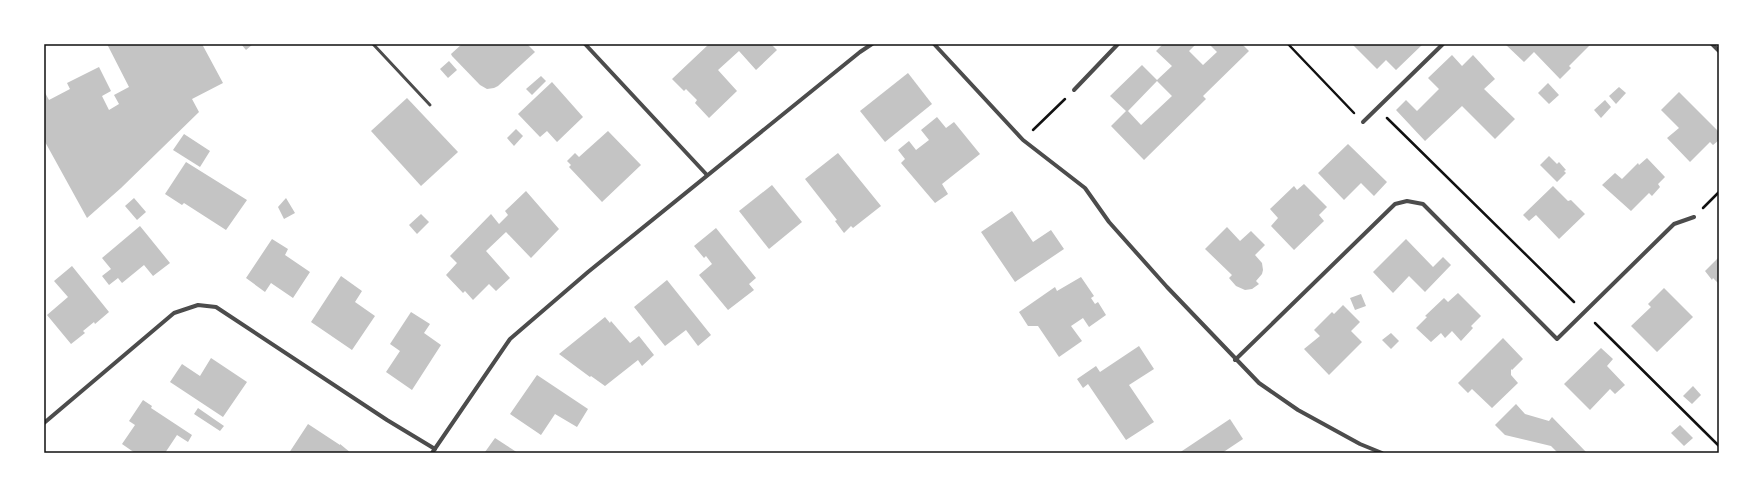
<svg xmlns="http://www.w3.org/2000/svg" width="1763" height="497" font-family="'Playfair Display',serif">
	<rect width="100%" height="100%" fill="#fff"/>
	<g fill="#c4c4c4" fill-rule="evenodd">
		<polygon points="107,44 202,44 223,83 192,99 199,112 121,188 87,218 44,140 44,91 49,100 70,89 67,83 99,67 111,91 102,96 109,110 119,104 114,95 129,87"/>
		<polygon points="241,44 253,44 246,50"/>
		<polygon points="462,44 527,44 535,52 498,86 494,88 487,89 480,85 452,56 451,54"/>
		<polygon points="709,44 771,44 777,50 756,70 739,51 718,70 737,91 709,118 695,103 697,100 686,89 684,91 672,79"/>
		<path d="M1163 44H1196L1189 51 1203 65 1217 52 1209 44H1242L1249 51 1203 96 1206 99 1144 160 1111 126 1126 111 1110 96 1142 65 1157 80 1172 66 1156 51ZM1157 81 1172 96 1141 125 1128 111Z"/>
		<polygon points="1352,44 1423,44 1396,70 1386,60 1377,69"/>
		<polygon points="1505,44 1589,44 1590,45 1569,66 1571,68 1560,79 1534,52 1524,62"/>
		<polygon points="1452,55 1462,66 1473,55 1495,79 1484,89 1515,119 1495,139 1462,106 1425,141 1396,110 1406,100 1417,111 1439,89 1428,78"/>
		<polygon points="449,61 457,70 448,78 440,69"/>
		<polygon points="908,73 932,104 885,142 860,111"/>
		<polygon points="541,76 546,81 532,95 526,89"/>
		<polygon points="552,82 583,117 557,142 547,131 540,137 518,114"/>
		<polygon points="1548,83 1559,95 1549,104 1538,93"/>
		<polygon points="1619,87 1626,93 1616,104 1609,96"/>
		<polygon points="1679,92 1719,132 1719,140 1713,145 1710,142 1690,162 1667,138 1679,128 1661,110"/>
		<polygon points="407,98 458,152 421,186 371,131"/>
		<polygon points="1605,100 1611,107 1601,118 1594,110"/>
		<polygon points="937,117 946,128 954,122 980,154 942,184 948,194 935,203 901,163 905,159 898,150 909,141 916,150 929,140 921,130"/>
		<polygon points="516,129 523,136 514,146 507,138"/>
		<polygon points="608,131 641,165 602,202 569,167 571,165 567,161 575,153 579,157"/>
		<polygon points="184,134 210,151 200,167 173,150"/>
		<polygon points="1348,144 1387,182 1374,196 1361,183 1344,200 1318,173"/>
		<polygon points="838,153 881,206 853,228 851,226 844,233 835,221 837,220 805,179"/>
		<polygon points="1549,156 1557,164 1559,162 1566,170 1564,171 1566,173 1557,182 1540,165"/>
		<polygon points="1647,158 1665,177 1658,184 1660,187 1652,196 1649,193 1631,211 1602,185 1615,173 1622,179 1638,163 1639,165"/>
		<polygon points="186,162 247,200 226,230 184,203 182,205 165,194"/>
		<polygon points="1304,184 1327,207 1319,215 1324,221 1294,250 1271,226 1278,218 1270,209 1294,186 1297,190"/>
		<polygon points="772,185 802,222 769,249 739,211"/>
		<polygon points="1553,186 1568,201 1571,200 1585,214 1559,239 1536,215 1529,221 1523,215"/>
		<polygon points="526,191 559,229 531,258 506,232 486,251 510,278 496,291 489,284 473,300 465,291 463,293 446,275 457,263 450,256 491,214 499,224 508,215 505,211"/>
		<polygon points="134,198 146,212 137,220 125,206"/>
		<polygon points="286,198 295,213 284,219 278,207"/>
		<polygon points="1012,211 1033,242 1051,230 1064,249 1015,282 981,232"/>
		<polygon points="421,214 429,222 417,234 409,225"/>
		<polygon points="140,226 170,263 153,276 144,265 122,283 118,278 109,285 102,276 111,269 102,258"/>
		<polygon points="1227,227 1240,241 1251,231 1265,245 1255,255 1262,263 1263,270 1262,274 1256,281 1259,284 1252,289 1245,290 1236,286 1229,278 1232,275 1205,249"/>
		<polygon points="716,228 756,278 749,284 754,290 728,310 699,275 712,264 706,256 704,258 694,246"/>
		<polygon points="272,239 288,249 285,255 310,272 293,298 271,283 265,292 246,278"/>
		<polygon points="1406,239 1433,267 1443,257 1451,265 1425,292 1409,276 1393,293 1373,272"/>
		<polygon points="1719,257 1719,284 1713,278 1712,280 1705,271"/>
		<polygon points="72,266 109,312 95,324 94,322 83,331 85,333 71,344 47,315 68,297 54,281"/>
		<polygon points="341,276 362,291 355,302 375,316 352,350 311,322"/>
		<polygon points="1081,277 1094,296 1091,298 1095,304 1098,302 1106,315 1089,327 1083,318 1071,326 1082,341 1059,357 1038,326 1028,326 1019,312 1055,287 1057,291"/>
		<polygon points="667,280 711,335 698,346 686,330 665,346 634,307"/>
		<polygon points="1664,288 1693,317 1657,352 1631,326 1651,307 1648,304"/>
		<polygon points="1458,293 1481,316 1471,326 1473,328 1461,341 1452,331 1445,338 1441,333 1431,342 1416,328 1427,317 1425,316 1444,298 1448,302"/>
		<polygon points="1361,294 1366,306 1355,310 1350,298"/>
		<polygon points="1343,305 1360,322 1351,331 1362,342 1329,375 1304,349 1320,336 1314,330 1332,312 1334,314"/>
		<polygon points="411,312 430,324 424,333 441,345 412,390 386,372 400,351 390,344"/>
		<polygon points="605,317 610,323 611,321 630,343 639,336 654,355 642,366 638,360 605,386 591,376 590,377 559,354"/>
		<polygon points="1391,333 1399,341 1391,349 1382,340"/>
		<polygon points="1503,338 1523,359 1512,370 1511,369 1511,375 1518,383 1492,408 1472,389 1468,393 1458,383"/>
		<polygon points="1139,346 1154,369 1129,385 1154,422 1126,440 1088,384 1083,388 1077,379 1096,366 1100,372"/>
		<polygon points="1601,348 1613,359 1607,366 1625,385 1615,394 1610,389 1590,410 1564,384"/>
		<polygon points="211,358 247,382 223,417 170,382 182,364 200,376"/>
		<polygon points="537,375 588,409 577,427 555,414 541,435 510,414"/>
		<polygon points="1693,386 1701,395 1692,404 1683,396"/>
		<polygon points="143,400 152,406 151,408 192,435 188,442 177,435 165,453 135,453 122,444 135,425 129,421"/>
		<polygon points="1516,404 1525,414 1549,421 1552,417 1587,453 1558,453 1551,446 1505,435 1495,425"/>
		<polygon points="198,408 224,426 220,431 194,414"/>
		<polygon points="1230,419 1243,439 1222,453 1179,453"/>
		<polygon points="308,424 340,445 340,444 351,453 289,453"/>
		<polygon points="1680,425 1693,438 1684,446 1671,433"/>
		<polygon points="495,438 518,453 487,453 485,452"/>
	</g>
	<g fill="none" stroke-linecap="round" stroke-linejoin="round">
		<g stroke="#111" stroke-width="2.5">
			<polyline points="1288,44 1354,113"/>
			<polyline points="1387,118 1574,302"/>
			<polyline points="1033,130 1065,99"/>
			<polyline points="1703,208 1719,192"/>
			<polyline points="1595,323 1719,446"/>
		</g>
		<polyline stroke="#4c4c4c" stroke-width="3" points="373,44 430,105"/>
		<g stroke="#4c4c4c" stroke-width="4">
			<polyline points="585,44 707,175"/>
			<polyline points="934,44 1023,140 1085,188 1109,222 1167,287 1259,383 1298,410 1360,444 1382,453"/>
			<polyline points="1712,44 1719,51"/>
			<polyline points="1074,90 1118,44"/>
			<polyline points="1363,122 1443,44"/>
			<polyline points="1235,360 1395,204 1407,201 1423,204 1557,339 1674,224 1694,217"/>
			<polyline points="44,423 174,313 198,305 216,307 387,420 435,449"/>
			<polyline points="432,453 510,339 588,272 860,52 872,44"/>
		</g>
	</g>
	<rect width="1763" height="497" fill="none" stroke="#ffffff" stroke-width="90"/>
	<rect x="45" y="45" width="1673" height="407" fill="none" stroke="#111" stroke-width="1.5"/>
</svg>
